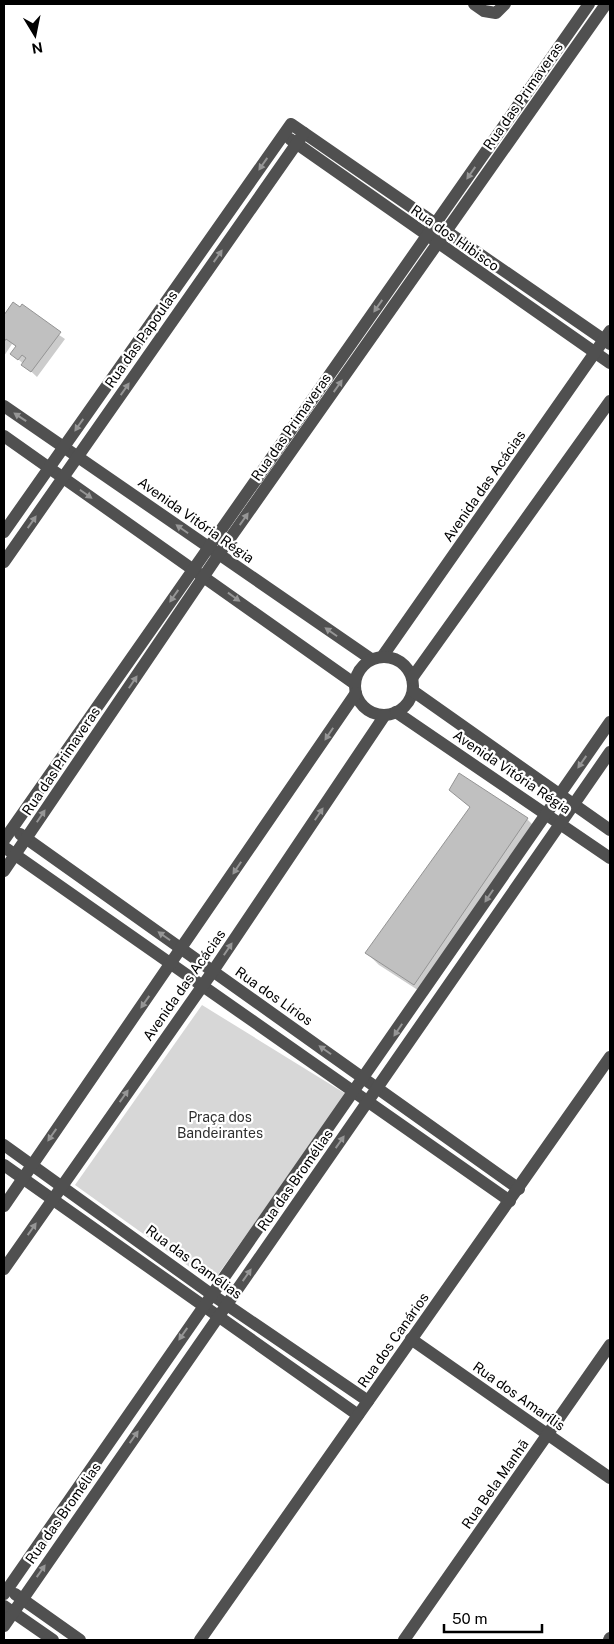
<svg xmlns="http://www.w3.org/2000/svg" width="614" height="1644" font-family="'Public Sans',sans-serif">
	<rect width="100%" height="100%" fill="#fff"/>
	<polygon fill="#d7d7d7" points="202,1005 346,1094 212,1283 75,1185"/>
	<g fill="#0003">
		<polygon points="14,304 65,339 37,377 18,359 17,347 12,344 4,356 4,320"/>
		<polygon points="451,790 527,819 539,831 427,996 379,965 367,953 471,808"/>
	</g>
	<g fill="#c0c0c0" stroke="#949494">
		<polygon points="13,302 20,307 22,304 61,332 31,372 21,365 26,358 22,355 18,360 10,354 16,346 6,339 4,342 4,315"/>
		<polygon points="459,773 528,818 414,985 365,953 470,807 449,790"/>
	</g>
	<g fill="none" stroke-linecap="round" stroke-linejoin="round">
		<g stroke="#505050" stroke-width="12">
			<polyline points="474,4 484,11 496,13 505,4"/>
			<polyline points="290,139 610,363"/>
			<polyline points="4,406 371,659"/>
			<polyline points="4,436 355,684"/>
			<polyline points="4,532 291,124 610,344"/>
			<polyline points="4,562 304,133"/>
			<polyline points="382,657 610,331"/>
			<circle cx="384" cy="686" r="29"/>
			<polyline points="412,678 610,401"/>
			<polyline points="413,691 610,830"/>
			<polyline points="396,712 610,858"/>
			<polyline points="20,834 519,1189"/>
			<polyline points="4,840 589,4"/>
			<polyline points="4,847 510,1201"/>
			<polyline points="4,871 219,554 606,4"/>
			<polyline points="4,1145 211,1294 368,1401"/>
			<polyline points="4,1165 358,1415"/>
			<polyline points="4,1206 356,693"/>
			<polyline points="4,1269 213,971 385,715"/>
			<polyline points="411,1339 610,1478"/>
			<polyline points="4,1594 610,722"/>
			<polyline points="15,1594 80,1640"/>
			<polyline points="4,1606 53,1640"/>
			<polyline points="4,1626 610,752"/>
			<polyline points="200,1640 610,1057"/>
			<polyline points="404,1640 610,1345"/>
			<polyline points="609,1640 610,1638"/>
		</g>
	</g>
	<defs><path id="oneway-solid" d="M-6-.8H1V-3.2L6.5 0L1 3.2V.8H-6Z" transform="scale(1.25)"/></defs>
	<g fill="#969696">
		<use href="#oneway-solid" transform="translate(263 164) rotate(125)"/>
		<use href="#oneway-solid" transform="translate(471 173) rotate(125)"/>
		<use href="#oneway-solid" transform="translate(218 256) rotate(-55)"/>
		<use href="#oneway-solid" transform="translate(378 306) rotate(125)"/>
		<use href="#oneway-solid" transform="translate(338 386) rotate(-55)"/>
		<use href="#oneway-solid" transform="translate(125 389) rotate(-55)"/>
		<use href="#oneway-solid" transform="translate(20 417) rotate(-146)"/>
		<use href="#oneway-solid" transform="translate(79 425) rotate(125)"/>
		<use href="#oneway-solid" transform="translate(86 494) rotate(35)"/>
		<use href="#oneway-solid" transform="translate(244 519) rotate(-55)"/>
		<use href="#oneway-solid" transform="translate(32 522) rotate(-55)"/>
		<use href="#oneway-solid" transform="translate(182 529) rotate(-145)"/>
		<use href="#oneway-solid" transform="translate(174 596) rotate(125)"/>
		<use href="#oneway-solid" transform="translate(234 597) rotate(36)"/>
		<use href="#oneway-solid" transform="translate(331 632) rotate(-145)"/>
		<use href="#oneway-solid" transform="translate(133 682) rotate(-56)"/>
		<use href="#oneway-solid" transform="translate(329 734) rotate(124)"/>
		<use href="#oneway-solid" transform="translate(582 762) rotate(125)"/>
		<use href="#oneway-solid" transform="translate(319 814) rotate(-56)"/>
		<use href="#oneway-solid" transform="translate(41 816) rotate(-56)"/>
		<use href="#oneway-solid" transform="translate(237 868) rotate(124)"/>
		<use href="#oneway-solid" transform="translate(489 896) rotate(124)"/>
		<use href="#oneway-solid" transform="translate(164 936) rotate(-145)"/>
		<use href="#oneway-solid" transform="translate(228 949) rotate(-56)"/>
		<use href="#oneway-solid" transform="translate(145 1002) rotate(125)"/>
		<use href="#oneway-solid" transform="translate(398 1030) rotate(124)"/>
		<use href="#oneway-solid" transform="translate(325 1050) rotate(-145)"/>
		<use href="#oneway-solid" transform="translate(124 1096) rotate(-55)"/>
		<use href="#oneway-solid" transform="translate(52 1135) rotate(125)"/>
		<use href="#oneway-solid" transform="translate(340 1142) rotate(-55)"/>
		<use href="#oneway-solid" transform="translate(32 1229) rotate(-55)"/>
		<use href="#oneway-solid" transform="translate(247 1275) rotate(-55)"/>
		<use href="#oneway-solid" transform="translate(183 1334) rotate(125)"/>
		<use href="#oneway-solid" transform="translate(134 1437) rotate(-55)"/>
		<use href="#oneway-solid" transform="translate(41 1571) rotate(-55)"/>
	</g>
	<g text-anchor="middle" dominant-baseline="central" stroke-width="4.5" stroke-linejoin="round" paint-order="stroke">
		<g font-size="14" fill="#000" stroke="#fff">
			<text transform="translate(523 96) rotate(-55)">Rua das Primaveras</text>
			<text transform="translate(455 238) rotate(35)">Rua dos Hibisco</text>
			<text transform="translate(141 339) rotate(-55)">Rua das Papoulas</text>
			<text transform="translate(291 427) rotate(-55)">Rua das Primaveras</text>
			<text transform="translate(484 486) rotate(-55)">Avenida das Acácias</text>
			<text transform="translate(196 520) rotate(35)">Avenida Vitória Régia</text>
			<text transform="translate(61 761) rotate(-56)">Rua das Primaveras</text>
			<text transform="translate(512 772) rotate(34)">Avenida Vitória Régia</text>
			<text transform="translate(184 985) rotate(-55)">Avenida das Acácias</text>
			<text transform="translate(274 996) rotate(35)">Rua dos Lírios</text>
			<text transform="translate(295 1180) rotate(-55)">Rua das Bromélias</text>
			<text transform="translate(194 1262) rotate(36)">Rua das Camélias</text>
			<text transform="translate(393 1340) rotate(-55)">Rua dos Canários</text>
			<text transform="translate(519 1396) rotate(35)">Rua dos Amarílis</text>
			<text transform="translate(495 1484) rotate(-55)">Rua Bela Manhã</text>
			<text transform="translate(63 1513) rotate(-55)">Rua das Bromélias</text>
		</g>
		<g font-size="14" fill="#2e2e2e" stroke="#fff">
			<text x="220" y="1117">Praça dos<tspan x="220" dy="16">Bandeirantes</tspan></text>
		</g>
	</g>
	<rect width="614" height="1644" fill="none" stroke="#000000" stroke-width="10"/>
	<g transform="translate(35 35) rotate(170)" stroke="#ffffff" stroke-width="4" paint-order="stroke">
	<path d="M0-4L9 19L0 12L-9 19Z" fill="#000000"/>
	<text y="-8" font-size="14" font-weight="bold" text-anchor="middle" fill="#000000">N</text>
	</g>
	<path d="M444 1624v8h98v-8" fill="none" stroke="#000000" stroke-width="2.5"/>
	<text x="452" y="1624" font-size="15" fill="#000000" stroke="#ffffff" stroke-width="4" paint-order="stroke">50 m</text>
</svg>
